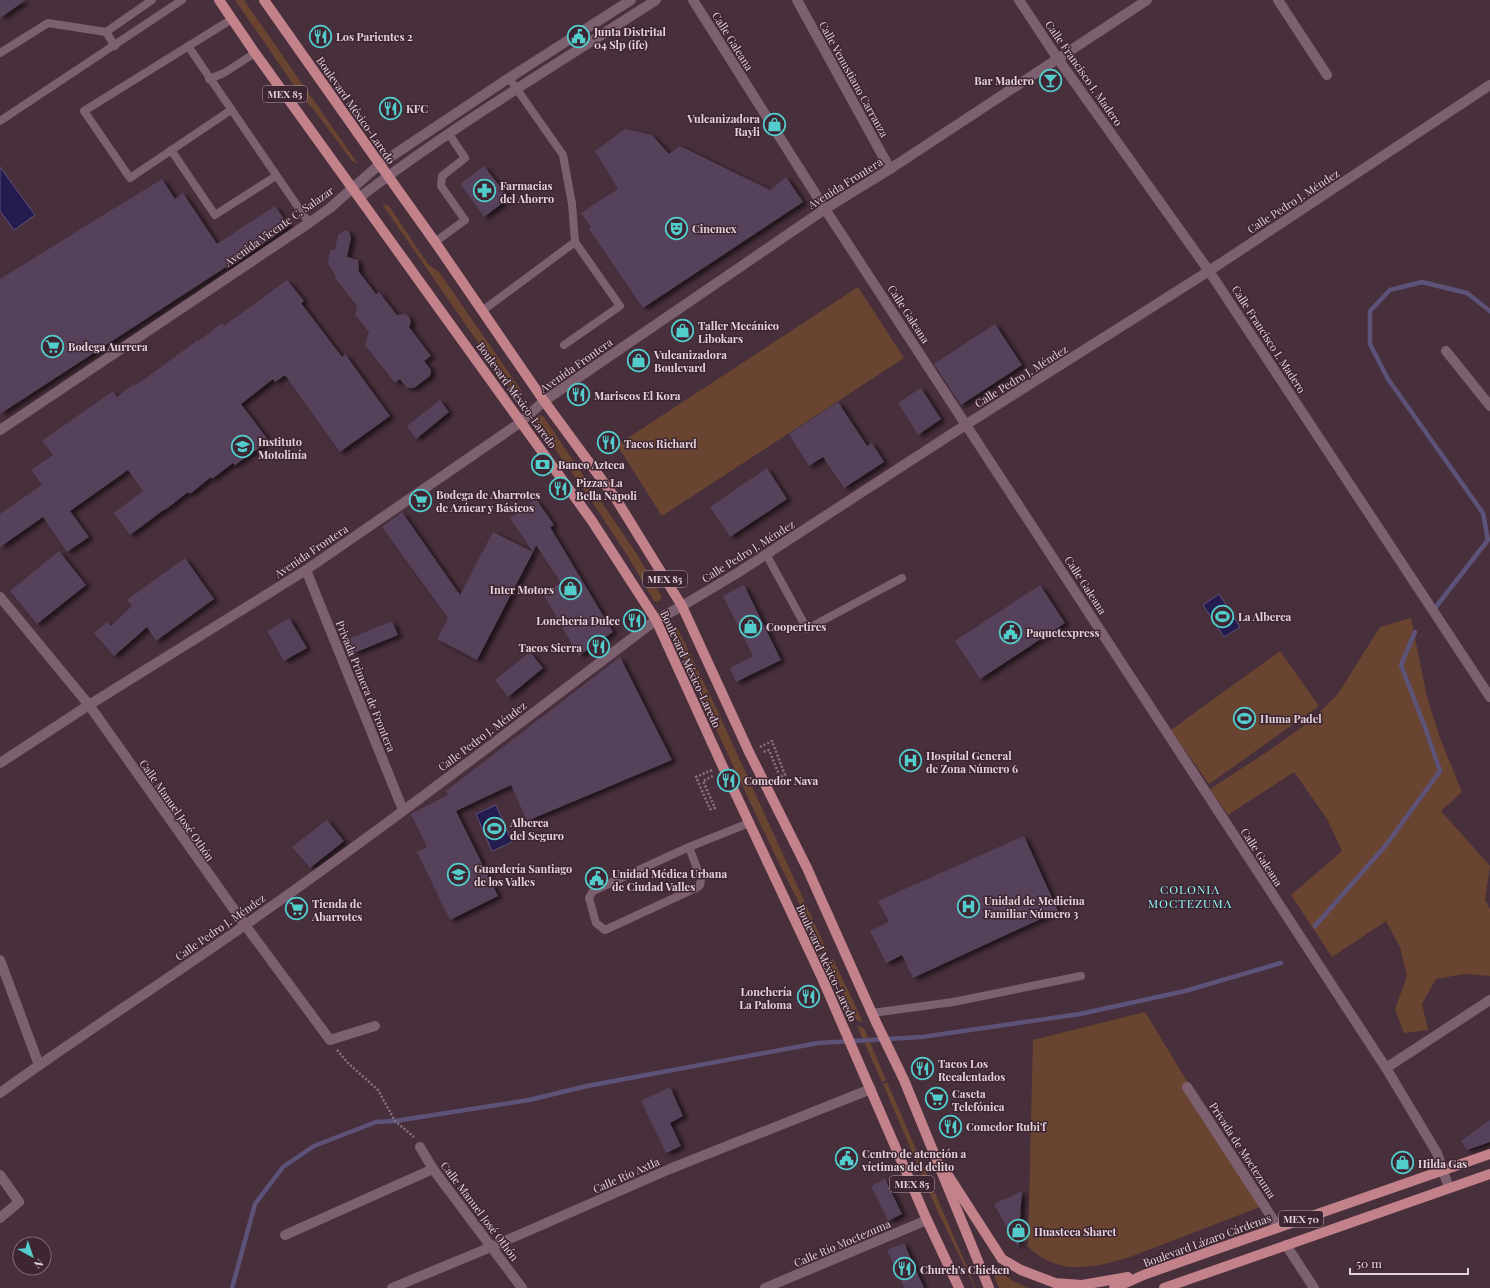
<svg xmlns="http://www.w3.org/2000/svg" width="1490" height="1288" font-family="'Playfair Display',serif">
	<defs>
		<filter id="shadow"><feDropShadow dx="4.5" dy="2.5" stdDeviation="2" flood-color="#0009"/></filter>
	</defs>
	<rect width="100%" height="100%" fill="#482f3c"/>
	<g fill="#694431">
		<polygon points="235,0 244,0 358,164 352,161 315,111 302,97"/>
		<polygon points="382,204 389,206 428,264 439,272 521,390 519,395 515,396"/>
		<polygon points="858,287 904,358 662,516 617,445"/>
		<polygon points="540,415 543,416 636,553 662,597 660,600 657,602 654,601 627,555 591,500 535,421 535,419"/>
		<polygon points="1411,618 1427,697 1440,738 1462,792 1441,811 1490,866 1485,900 1490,909 1490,976 1465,974 1436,979 1422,1004 1428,1030 1404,1033 1395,1009 1407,976 1400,947 1386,921 1332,957 1291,895 1342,851 1327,819 1294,772 1228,815 1210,789 1267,752 1312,720 1338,694 1380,627"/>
		<polygon points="677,629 678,629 718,712 828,953 825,955 774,853 671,633 673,630"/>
		<polygon points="1280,651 1319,706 1209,784 1171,730"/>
		<polygon points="833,959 863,1022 856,1020 829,963 830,960"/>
		<path d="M1145 1012 1263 1206 1127 1258C1089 1269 1059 1275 1028 1247L1033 1040Z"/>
		<polygon points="857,1026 864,1028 886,1080 882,1082"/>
		<polygon points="887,1082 976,1288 975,1288 937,1210 883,1084"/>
		<polygon points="989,1264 1013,1281 1028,1288 999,1288"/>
	</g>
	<g fill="#241b4e" stroke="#5d5278">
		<polygon points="0,167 35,215 14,230 0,211"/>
		<polygon points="1219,594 1240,627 1224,637 1203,605"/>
		<polygon points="496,805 512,842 492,851 476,814"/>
	</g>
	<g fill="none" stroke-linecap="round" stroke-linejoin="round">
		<g stroke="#5d5278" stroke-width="4.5">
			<polyline points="1435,608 1488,540 1483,513 1388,379 1370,344 1370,311 1390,290 1422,282 1467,293 1490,311"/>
			<polyline points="1315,926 1386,845 1440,771 1426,730 1401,665 1415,632"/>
			<polyline points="232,1288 255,1204 283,1167 314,1146 376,1122 395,1121 529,1100 587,1086 818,1043 922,1037 1080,1014 1185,991 1281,963"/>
		</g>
	</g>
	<g fill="#54435a" filter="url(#shadow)">
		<polygon points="0,0 26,0 0,18"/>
		<polygon points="625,129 652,135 669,154 680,146 770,190 786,177 803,202 643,308 589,229 591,227 581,213 618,189 595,151"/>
		<polygon points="484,166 509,198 484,217 460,184"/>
		<polygon points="162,179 175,199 183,193 217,244 275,206 289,226 227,269 226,267 0,414 0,279"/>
		<polygon points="345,230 349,232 351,238 347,257 358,260 359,272 376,294 379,292 397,315 405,314 409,317 411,322 409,327 431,356 424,361 431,370 430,376 414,388 407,388 400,379 395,383 365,345 369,332 355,315 357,306 335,278 336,276 328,264 330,250 335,250 338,235"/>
		<polygon points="287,280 304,301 301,303 342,357 345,354 390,416 340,452 285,375 275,382 273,379 241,404 269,441 235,465 233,463 212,479 211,477 190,494 188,492 165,510 165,509 130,535 114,513 143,491 128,470 70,511 89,537 67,552 43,517 0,547 0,514 42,485 31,470 53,455 42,441 113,391 117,397 134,384 135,386 198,340 199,341 222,323 224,326"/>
		<polygon points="995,324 1022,365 961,405 934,364"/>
		<polygon points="921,388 941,419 918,435 898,403"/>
		<polygon points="440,400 449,412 416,439 407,426"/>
		<polygon points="838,402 867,446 872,443 884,462 844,488 823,457 809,466 789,434"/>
		<polygon points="767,468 787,499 730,537 710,507"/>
		<polygon points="536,499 554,525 550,527 613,632 579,656 543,594 561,583 536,545 533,552 510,518"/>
		<polygon points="402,512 460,595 493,532 533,552 477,660 437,639 448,618 382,527"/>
		<polygon points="59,551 86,585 37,624 10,591"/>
		<polygon points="185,558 214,599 156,641 147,627 114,656 94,633 107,622 111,626 132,606 127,600"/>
		<polygon points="744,585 781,660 736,682 730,668 753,656 723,596"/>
		<polygon points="1040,585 1065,623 980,679 955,641"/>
		<polygon points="289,618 307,648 284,661 267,631"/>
		<polygon points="392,621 398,635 354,653 348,639"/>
		<polygon points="530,652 543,668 508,697 495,680"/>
		<polygon points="620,657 672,760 527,821 511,785 456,811 498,896 450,920 417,852 427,847 411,814 448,795 446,791"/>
		<polygon points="327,820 344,841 310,868 292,847"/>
		<polygon points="1024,836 1058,911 913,978 902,955 886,963 870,931 889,922 878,901"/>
		<polygon points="670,1087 683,1116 670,1123 681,1146 666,1153 641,1101"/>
		<polygon points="1490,1120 1490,1142 1467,1150 1461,1141"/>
		<polygon points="885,1179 902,1214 888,1221 871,1186"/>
		<polygon points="1022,1191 1018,1247 994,1204"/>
		<polygon points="904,1243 924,1288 904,1288 887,1250"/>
	</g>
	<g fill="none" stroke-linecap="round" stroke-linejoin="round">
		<g stroke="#89737e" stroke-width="2.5" stroke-dasharray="2 2" stroke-linecap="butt">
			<polyline points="760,747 772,741 785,775 780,777 769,750 763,752"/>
			<polyline points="712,770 696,777 710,809 715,808 703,781 713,776"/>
			<polyline points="337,1050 348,1063 378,1090 395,1121 414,1137"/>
		</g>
		<g stroke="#7d606f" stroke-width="8">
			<polyline points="106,32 115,46"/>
			<polyline points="188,46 309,223"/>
			<polyline points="0,53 48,23 106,32 152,0"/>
			<polyline points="209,79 224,73 255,53"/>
			<polyline points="231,110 130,178 84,111 232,19"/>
			<polyline points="0,121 182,0"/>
			<polyline points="171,150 215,215 276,176"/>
			<polyline points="435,242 465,220 441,186 442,176 465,158 449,134"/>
			<polyline points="482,311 575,242 572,204 563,155 509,78"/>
			<polyline points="564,345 620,306 575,242"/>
			<polyline points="766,554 807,629 902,578"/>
			<polyline points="689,847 701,879 700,885 698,887 605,930 596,923 589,898 593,891 689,847 749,823"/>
			<polyline points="872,1013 953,1002 1081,976"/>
		</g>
		<g stroke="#7d606f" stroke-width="10">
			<polyline points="693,0 825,209 1386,1068 1437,1153 1449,1188"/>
			<polyline points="797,0 890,169"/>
			<polyline points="1019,0 1058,59 1209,271 1490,697"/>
			<polyline points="1278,0 1327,75"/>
			<polyline points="1446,351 1490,406"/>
			<polyline points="544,401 825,209 890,169 1147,0"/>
			<polyline points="306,570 403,810"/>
			<polyline points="0,597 89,705 245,925 330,1040 375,1026"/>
			<polyline points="0,960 39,1065"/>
			<polyline points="1386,1068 1490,1000"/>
			<polyline points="1187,1087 1278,1227"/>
			<path d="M0 1093C80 1035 164 982 245 925 385 827 520 723 656 620L682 606 739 572 967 424 1209 271 1490 85"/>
			<polyline points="420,1147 433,1169 522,1288"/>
			<polyline points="0,1175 19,1202 0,1218"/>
			<polyline points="285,1235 433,1169"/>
			<polyline points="1286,1245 1314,1288"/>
			<polyline points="392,1288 491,1247 672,1168 871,1089"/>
			<polyline points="765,1288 927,1220"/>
		</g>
		<g stroke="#7d606f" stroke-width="10">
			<path d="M360 197C453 126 557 64 656 0"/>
			<polyline points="0,430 309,223 330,208 380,164 509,78 631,0"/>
			<polyline points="0,763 89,705 306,570 521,422 544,401"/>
		</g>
		<g stroke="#c3818a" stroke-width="10">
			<polyline points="219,0 255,53 592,521 656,620 722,765 822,978 927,1220 959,1288"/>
			<polyline points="264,0 388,176 435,242 544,401 616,499 682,606 749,752 807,868 875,1020 904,1080 989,1288"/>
			<polyline points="946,1172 1002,1259 1021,1270 1055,1283 1082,1285 1128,1277"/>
			<polyline points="1114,1288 1146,1274 1234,1243 1490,1154"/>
			<polyline points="1164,1288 1490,1174"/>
		</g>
	</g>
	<defs>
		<symbol id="restaurant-ring" viewBox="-11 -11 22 22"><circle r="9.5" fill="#3e2532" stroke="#52cdcc" stroke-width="1.5"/><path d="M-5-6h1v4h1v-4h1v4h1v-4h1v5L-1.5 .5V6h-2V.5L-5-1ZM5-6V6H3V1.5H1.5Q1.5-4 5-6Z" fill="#52cdcc"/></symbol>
		<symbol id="civic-ring" viewBox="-11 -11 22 22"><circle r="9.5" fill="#3e2532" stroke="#52cdcc" stroke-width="1.5"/><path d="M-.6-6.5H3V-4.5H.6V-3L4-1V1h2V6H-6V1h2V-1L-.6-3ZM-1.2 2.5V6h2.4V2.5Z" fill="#52cdcc"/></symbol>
		<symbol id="bar-ring" viewBox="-11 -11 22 22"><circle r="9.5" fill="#3e2532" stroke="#52cdcc" stroke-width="1.5"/><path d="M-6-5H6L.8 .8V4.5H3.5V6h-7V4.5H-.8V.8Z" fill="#52cdcc"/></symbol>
		<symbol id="shop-ring" viewBox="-11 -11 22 22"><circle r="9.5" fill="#3e2532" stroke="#52cdcc" stroke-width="1.5"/><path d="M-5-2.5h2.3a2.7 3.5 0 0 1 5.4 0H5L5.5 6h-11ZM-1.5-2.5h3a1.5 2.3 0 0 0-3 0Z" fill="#52cdcc"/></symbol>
		<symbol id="pharmacy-ring" viewBox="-11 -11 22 22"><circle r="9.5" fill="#3e2532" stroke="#52cdcc" stroke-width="1.5"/><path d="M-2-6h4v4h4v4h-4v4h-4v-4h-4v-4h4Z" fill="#52cdcc"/></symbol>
		<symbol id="theatre-ring" viewBox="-11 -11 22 22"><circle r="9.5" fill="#3e2532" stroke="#52cdcc" stroke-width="1.5"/><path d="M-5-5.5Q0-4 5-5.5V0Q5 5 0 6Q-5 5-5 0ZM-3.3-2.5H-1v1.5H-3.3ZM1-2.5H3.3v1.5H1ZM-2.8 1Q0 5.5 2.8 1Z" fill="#52cdcc"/></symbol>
		<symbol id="supermarket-ring" viewBox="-11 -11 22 22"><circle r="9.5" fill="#3e2532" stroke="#52cdcc" stroke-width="1.5"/><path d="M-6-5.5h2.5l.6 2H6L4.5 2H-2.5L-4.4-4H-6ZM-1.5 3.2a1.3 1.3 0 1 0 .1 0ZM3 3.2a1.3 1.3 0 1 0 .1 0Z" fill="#52cdcc"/></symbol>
		<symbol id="school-ring" viewBox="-11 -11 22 22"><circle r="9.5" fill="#3e2532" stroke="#52cdcc" stroke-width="1.5"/><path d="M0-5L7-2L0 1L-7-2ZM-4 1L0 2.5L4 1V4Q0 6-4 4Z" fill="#52cdcc"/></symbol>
		<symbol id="bank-ring" viewBox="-11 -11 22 22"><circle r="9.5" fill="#3e2532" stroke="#52cdcc" stroke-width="1.5"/><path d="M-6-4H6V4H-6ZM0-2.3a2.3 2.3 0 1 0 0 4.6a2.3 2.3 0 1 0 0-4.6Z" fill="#52cdcc"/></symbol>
		<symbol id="stadium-ring" viewBox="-11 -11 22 22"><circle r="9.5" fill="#3e2532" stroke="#52cdcc" stroke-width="1.5"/><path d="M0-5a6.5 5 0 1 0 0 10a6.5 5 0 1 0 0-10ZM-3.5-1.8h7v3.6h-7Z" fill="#52cdcc"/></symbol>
		<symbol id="hospital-ring" viewBox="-11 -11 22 22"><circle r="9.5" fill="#3e2532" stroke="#52cdcc" stroke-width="1.5"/><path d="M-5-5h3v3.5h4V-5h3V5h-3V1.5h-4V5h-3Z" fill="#52cdcc"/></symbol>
	</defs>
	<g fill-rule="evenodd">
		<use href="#restaurant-ring" x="308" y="24" width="25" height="25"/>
		<use href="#civic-ring" x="566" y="24" width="25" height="25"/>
		<use href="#bar-ring" x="1038" y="68" width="25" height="25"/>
		<use href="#restaurant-ring" x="378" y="96" width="25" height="25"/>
		<use href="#shop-ring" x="762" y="112" width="25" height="25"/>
		<use href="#pharmacy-ring" x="472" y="178" width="25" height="25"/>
		<use href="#theatre-ring" x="664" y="216" width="25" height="25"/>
		<use href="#shop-ring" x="670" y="318" width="25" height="25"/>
		<use href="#supermarket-ring" x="40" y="334" width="25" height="25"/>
		<use href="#shop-ring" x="626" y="348" width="25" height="25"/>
		<use href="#restaurant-ring" x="566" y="382" width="25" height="25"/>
		<use href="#restaurant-ring" x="596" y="430" width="25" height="25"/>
		<use href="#school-ring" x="230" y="434" width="25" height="25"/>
		<use href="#bank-ring" x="530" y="452" width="25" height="25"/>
		<use href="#restaurant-ring" x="548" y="476" width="25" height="25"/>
		<use href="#supermarket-ring" x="408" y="488" width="25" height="25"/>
		<use href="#shop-ring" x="558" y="576" width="25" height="25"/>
		<use href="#stadium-ring" x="1210" y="604" width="25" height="25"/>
		<use href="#restaurant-ring" x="622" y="608" width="25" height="25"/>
		<use href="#shop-ring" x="738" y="614" width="25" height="25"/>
		<use href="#civic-ring" x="998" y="620" width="25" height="25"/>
		<use href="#restaurant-ring" x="586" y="634" width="25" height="25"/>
		<use href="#stadium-ring" x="1232" y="706" width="25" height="25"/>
		<use href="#hospital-ring" x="898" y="748" width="25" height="25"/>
		<use href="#restaurant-ring" x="716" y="768" width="25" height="25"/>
		<use href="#stadium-ring" x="482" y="816" width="25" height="25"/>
		<use href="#school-ring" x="446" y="862" width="25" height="25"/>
		<use href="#civic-ring" x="584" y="866" width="25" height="25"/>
		<use href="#hospital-ring" x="956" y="894" width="25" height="25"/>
		<use href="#supermarket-ring" x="284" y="896" width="25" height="25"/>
		<use href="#restaurant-ring" x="796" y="984" width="25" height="25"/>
		<use href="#restaurant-ring" x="910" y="1056" width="25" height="25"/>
		<use href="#supermarket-ring" x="924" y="1086" width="25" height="25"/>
		<use href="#restaurant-ring" x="938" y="1114" width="25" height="25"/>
		<use href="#civic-ring" x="834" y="1146" width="25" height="25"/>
		<use href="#shop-ring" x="1390" y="1150" width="25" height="25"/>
		<use href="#shop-ring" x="1006" y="1218" width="25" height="25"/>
		<use href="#restaurant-ring" x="892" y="1256" width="25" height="25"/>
	</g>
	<g text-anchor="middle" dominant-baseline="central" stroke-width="3" stroke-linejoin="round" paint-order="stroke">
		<g fill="#3e2532" stroke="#b29ea8" stroke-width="1">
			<rect x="263" y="86" width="44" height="16" rx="3"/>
			<rect x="643" y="571" width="44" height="16" rx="3"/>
			<rect x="890" y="1176" width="44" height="16" rx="3"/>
			<rect x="1279" y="1211" width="44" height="16" rx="3"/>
		</g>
		<g font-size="10" font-weight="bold" fill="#e3d2da">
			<text x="285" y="94">MEX 85</text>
			<text x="665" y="579">MEX 85</text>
			<text x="912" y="1184">MEX 85</text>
			<text x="1301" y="1219">MEX 70</text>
		</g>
		<g font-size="11" font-weight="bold" fill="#e3d2da" stroke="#3e2532" text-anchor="start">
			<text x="594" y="31">Junta Distrital<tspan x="594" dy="13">04 Slp (ife)</tspan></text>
			<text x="336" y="36">Los Parientes 2</text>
			<text x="1034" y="80" text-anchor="end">Bar Madero</text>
			<text x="406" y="108">KFC</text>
			<text x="760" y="118" text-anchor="end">Vulcanizadora<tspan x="760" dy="13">Rayli</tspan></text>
			<text x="500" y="185">Farmacias<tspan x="500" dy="13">del Ahorro</tspan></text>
			<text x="692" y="228">Cinemex</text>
			<text x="698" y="325">Taller Mecánico<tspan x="698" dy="13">Libokars</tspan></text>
			<text x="68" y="346">Bodega Aurrera</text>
			<text x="654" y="354">Vulcanizadora<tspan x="654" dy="13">Boulevard</tspan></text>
			<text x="594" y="395">Mariscos El Kora</text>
			<text x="258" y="441">Instituto<tspan x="258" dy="13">Motolinía</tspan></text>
			<text x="624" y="443">Tacos Richard</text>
			<text x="558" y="464">Banco Azteca</text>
			<text x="576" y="482">Pizzas La<tspan x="576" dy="13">Bella Napoli</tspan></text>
			<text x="436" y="494">Bodega de Abarrotes<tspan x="436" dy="13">de Azúcar y Básicos</tspan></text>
			<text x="554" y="589" text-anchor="end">Inter Motors</text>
			<text x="1238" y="616">La Alberca</text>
			<text x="620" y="620" text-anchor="end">Lonchería Dulce</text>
			<text x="766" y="626">Coopertires</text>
			<text x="1026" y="632">Paquetexpress</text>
			<text x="582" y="647" text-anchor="end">Tacos Sierra</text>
			<text x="1260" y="718">Huma Padel</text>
			<text x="926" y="755">Hospital General<tspan x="926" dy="13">de Zona Número 6</tspan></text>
			<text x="744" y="780">Comedor Nava</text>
			<text x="510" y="822">Alberca<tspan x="510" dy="13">del Seguro</tspan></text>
			<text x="474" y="868">Guardería Santiago<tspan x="474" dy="13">de los Valles</tspan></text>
			<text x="612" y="873">Unidad Médica Urbana<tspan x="612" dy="13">de Ciudad Valles</tspan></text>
			<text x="984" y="900">Unidad de Medicina<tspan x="984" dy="13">Familiar Número 3</tspan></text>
			<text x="312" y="903">Tienda de<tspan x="312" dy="13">Abarrotes</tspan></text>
			<text x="792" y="991" text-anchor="end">Lonchería<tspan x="792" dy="13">La Paloma</tspan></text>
			<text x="938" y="1063">Tacos Los<tspan x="938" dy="13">Recalentados</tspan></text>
			<text x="952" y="1093">Caseta<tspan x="952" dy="13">Telefónica</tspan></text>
			<text x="966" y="1126">Comedor Rubi'f</text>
			<text x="862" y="1153">Centro de atención a<tspan x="862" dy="13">víctimas del delito</tspan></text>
			<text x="1418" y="1163">Hilda Gas</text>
			<text x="1034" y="1231">Huasteca Sharet</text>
			<text x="920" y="1269">Church's Chicken</text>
		</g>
		<g font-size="11" fill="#e3d2da" stroke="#3e2532">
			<text transform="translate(733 41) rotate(58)">Calle Galeana</text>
			<text transform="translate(1084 73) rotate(55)">Calle Francisco I. Madero</text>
			<text transform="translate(854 79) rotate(61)">Calle Venustiano Carranza</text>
			<text transform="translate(356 110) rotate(55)">Boulevard México-Laredo</text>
			<text transform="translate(845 183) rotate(-32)">Avenida Frontera</text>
			<text transform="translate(1293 201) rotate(-33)">Calle Pedro J. Méndez</text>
			<text transform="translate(279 226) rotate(-35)">Avenida Vicente C. Salazar</text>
			<text transform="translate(909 314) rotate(57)">Calle Galeana</text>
			<text transform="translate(1269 339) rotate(57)">Calle Francisco I. Madero</text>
			<text transform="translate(576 365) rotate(-35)">Avenida Frontera</text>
			<text transform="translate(1021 376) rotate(-32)">Calle Pedro J. Méndez</text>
			<text transform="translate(517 395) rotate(54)">Boulevard México-Laredo</text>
			<text transform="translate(311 551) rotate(-34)">Avenida Frontera</text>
			<text transform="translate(748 551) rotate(-32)">Calle Pedro J. Méndez</text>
			<text transform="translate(1086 585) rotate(57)">Calle Galeana</text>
			<text transform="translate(691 669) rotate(65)">Boulevard México-Laredo</text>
			<text transform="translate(366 686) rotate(68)">Privada Primera de Frontera</text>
			<text transform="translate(482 736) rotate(-37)">Calle Pedro J. Méndez</text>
			<text transform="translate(177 810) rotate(55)">Calle Manuel José Othón</text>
			<text transform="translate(1262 857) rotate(57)">Calle Galeana</text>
			<text transform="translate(220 927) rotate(-35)">Calle Pedro J. Méndez</text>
			<text transform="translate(827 963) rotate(65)">Boulevard México-Laredo</text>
			<text transform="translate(1243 1150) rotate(57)">Privada de Moctezuma</text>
			<text transform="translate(626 1175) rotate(-24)">Calle Río Axtla</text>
			<text transform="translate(480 1211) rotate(53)">Calle Manuel José Othón</text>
			<text transform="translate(1207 1240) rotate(-20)">Boulevard Lázaro Cárdenas</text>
			<text transform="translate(842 1243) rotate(-23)">Calle Río Moctezuma</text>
		</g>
		<g font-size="12" letter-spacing="1" fill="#8df9f8" stroke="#3e2532">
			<text x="1190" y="889">COLONIA<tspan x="1190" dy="14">MOCTEZUMA</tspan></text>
		</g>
	</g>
	<g transform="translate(32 1256) rotate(140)"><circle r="19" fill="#3e2532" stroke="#806a75"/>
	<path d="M0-3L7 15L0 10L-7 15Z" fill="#52cdcc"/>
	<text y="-6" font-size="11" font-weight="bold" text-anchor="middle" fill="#e3d2da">N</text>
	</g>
	<path d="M1350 1268v6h118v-6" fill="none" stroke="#e3d2da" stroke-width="2"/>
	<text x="1356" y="1268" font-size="12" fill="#e3d2da" stroke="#3e2532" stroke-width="3" paint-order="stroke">50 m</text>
</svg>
